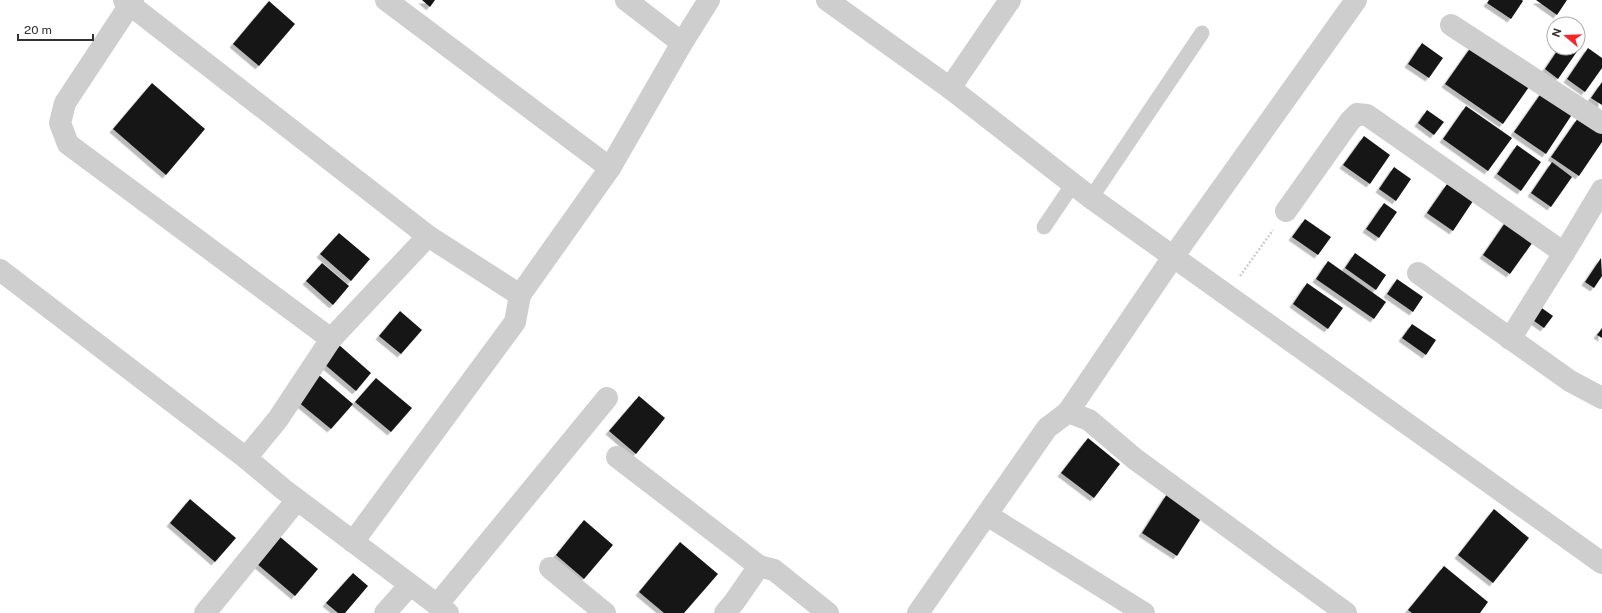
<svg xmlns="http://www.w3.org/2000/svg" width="1602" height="613" font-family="'Public Sans',sans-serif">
	<defs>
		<filter id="shadow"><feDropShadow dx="-3.5" dy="3.5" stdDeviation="0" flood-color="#0004"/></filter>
	</defs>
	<rect width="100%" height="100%" fill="#fff"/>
	<g fill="#181818" filter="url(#shadow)">
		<polygon points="422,0 435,0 430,7"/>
		<polygon points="1489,0 1522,0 1523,1 1511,19 1487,3"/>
		<polygon points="1536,0 1567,0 1557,15"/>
		<polygon points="269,1 295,24 259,66 233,44"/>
		<polygon points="1578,35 1585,40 1558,79 1545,69 1559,48 1578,48"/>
		<polygon points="1422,43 1443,58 1429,78 1408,64"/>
		<polygon points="1471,47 1529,87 1503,124 1445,84"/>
		<polygon points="1588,48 1602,58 1602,68 1585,92 1567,79"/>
		<polygon points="1602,82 1602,105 1591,98"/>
		<polygon points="152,83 205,129 166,175 113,129"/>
		<polygon points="1542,92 1573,113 1546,154 1514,132"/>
		<polygon points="1466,106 1512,138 1488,171 1443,139"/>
		<polygon points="1427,110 1444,122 1434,135 1418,123"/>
		<polygon points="1578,118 1602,134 1602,142 1579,176 1551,157"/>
		<polygon points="1364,136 1390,155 1370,184 1343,165"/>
		<polygon points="1517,145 1541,162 1521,191 1497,174"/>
		<polygon points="1552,162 1572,177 1551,207 1531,193"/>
		<polygon points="1394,167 1411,179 1396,201 1379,189"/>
		<polygon points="1447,184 1473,201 1453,231 1427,213"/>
		<polygon points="1384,203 1397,212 1379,238 1366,229"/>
		<polygon points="1305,219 1331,237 1318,255 1292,237"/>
		<polygon points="1507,220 1535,239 1510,274 1483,255"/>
		<polygon points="339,233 370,259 351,281 320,254"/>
		<polygon points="1355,253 1386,275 1376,290 1345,268"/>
		<polygon points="1601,258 1602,276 1594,288 1585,282"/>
		<polygon points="1328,261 1386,302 1374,319 1316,279"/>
		<polygon points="322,263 349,286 333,305 306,281"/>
		<polygon points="1397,279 1423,297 1413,312 1387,294"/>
		<polygon points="1307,283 1343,308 1328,329 1293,304"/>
		<polygon points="1539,306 1553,316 1544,328 1530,318"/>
		<polygon points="400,311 422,330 401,354 379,336"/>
		<polygon points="1412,324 1436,340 1426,355 1402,338"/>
		<polygon points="1602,328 1602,338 1597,335"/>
		<polygon points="338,344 371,373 356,391 323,363"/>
		<polygon points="319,375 353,404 331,429 297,401"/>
		<polygon points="376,378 412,408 391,432 355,402"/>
		<polygon points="639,396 665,418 636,454 609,431"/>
		<polygon points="1088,438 1120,464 1094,498 1061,473"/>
		<polygon points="1167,494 1202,517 1177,556 1142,533"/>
		<polygon points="190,499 236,538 215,562 170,523"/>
		<polygon points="1494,509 1529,538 1493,583 1458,555"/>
		<polygon points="584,520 613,545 584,579 556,555"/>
		<polygon points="279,536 318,569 295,596 256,563"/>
		<polygon points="680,542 718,574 684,613 664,613 639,592"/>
		<polygon points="1444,566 1488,602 1480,613 1412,613 1408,610"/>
		<polygon points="353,573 368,586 345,613 338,613 326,603"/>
	</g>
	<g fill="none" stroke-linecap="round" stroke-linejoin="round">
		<polyline stroke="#cecece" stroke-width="2.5" stroke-dasharray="2 2" stroke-linecap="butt" points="1240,276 1273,230"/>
		<g stroke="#cecece" stroke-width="15">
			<polyline points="1091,198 1202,33"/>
			<polyline points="1044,227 1073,184"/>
		</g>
		<g stroke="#cecece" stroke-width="22">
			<polyline points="124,0 428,236"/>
			<polyline points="133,0 65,103 60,123 68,144 331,339"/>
			<polyline points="386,0 610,168"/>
			<polyline points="626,0 682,43"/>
			<polyline points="827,0 950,88 1091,198 1602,563"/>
			<polyline points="1451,25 1602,123"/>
			<polyline points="950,88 1010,0"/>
			<polyline points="1286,211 1350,121 1357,114 1367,115 1564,253"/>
			<polyline points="0,270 246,458"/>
			<polyline points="1418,273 1570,381 1602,398"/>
			<polyline points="1510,339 1564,253 1602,190"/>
			<polyline points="1068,412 1173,257 1356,0"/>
			<polyline points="617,457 759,566"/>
			<polyline points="987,515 1144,613"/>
			<polyline points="353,542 515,322 520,295"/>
			<polyline points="550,568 605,613"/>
			<polyline points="437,605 607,398"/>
			<polyline points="205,613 297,500"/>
			<polyline points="385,613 410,585"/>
			<polyline points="448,613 283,489 246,458 278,419 331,339 428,236 520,295 610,168 682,43 709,0"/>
		</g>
		<g stroke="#cecece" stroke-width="22">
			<polyline points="725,613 735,601 759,566 774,570 828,613"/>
			<polyline points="918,613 1047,428 1068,412 1089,420 1135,459 1346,613"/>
		</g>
	</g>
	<g transform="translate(1566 36) rotate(289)"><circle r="19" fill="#ffffff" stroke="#adadad"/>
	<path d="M0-3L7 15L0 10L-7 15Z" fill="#f62528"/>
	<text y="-6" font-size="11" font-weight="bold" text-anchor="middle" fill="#313131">N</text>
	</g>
	<path d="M18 34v6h75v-6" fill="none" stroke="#313131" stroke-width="2"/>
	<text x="24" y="34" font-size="12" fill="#313131" stroke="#ffffff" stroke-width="3" paint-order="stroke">20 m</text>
</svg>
